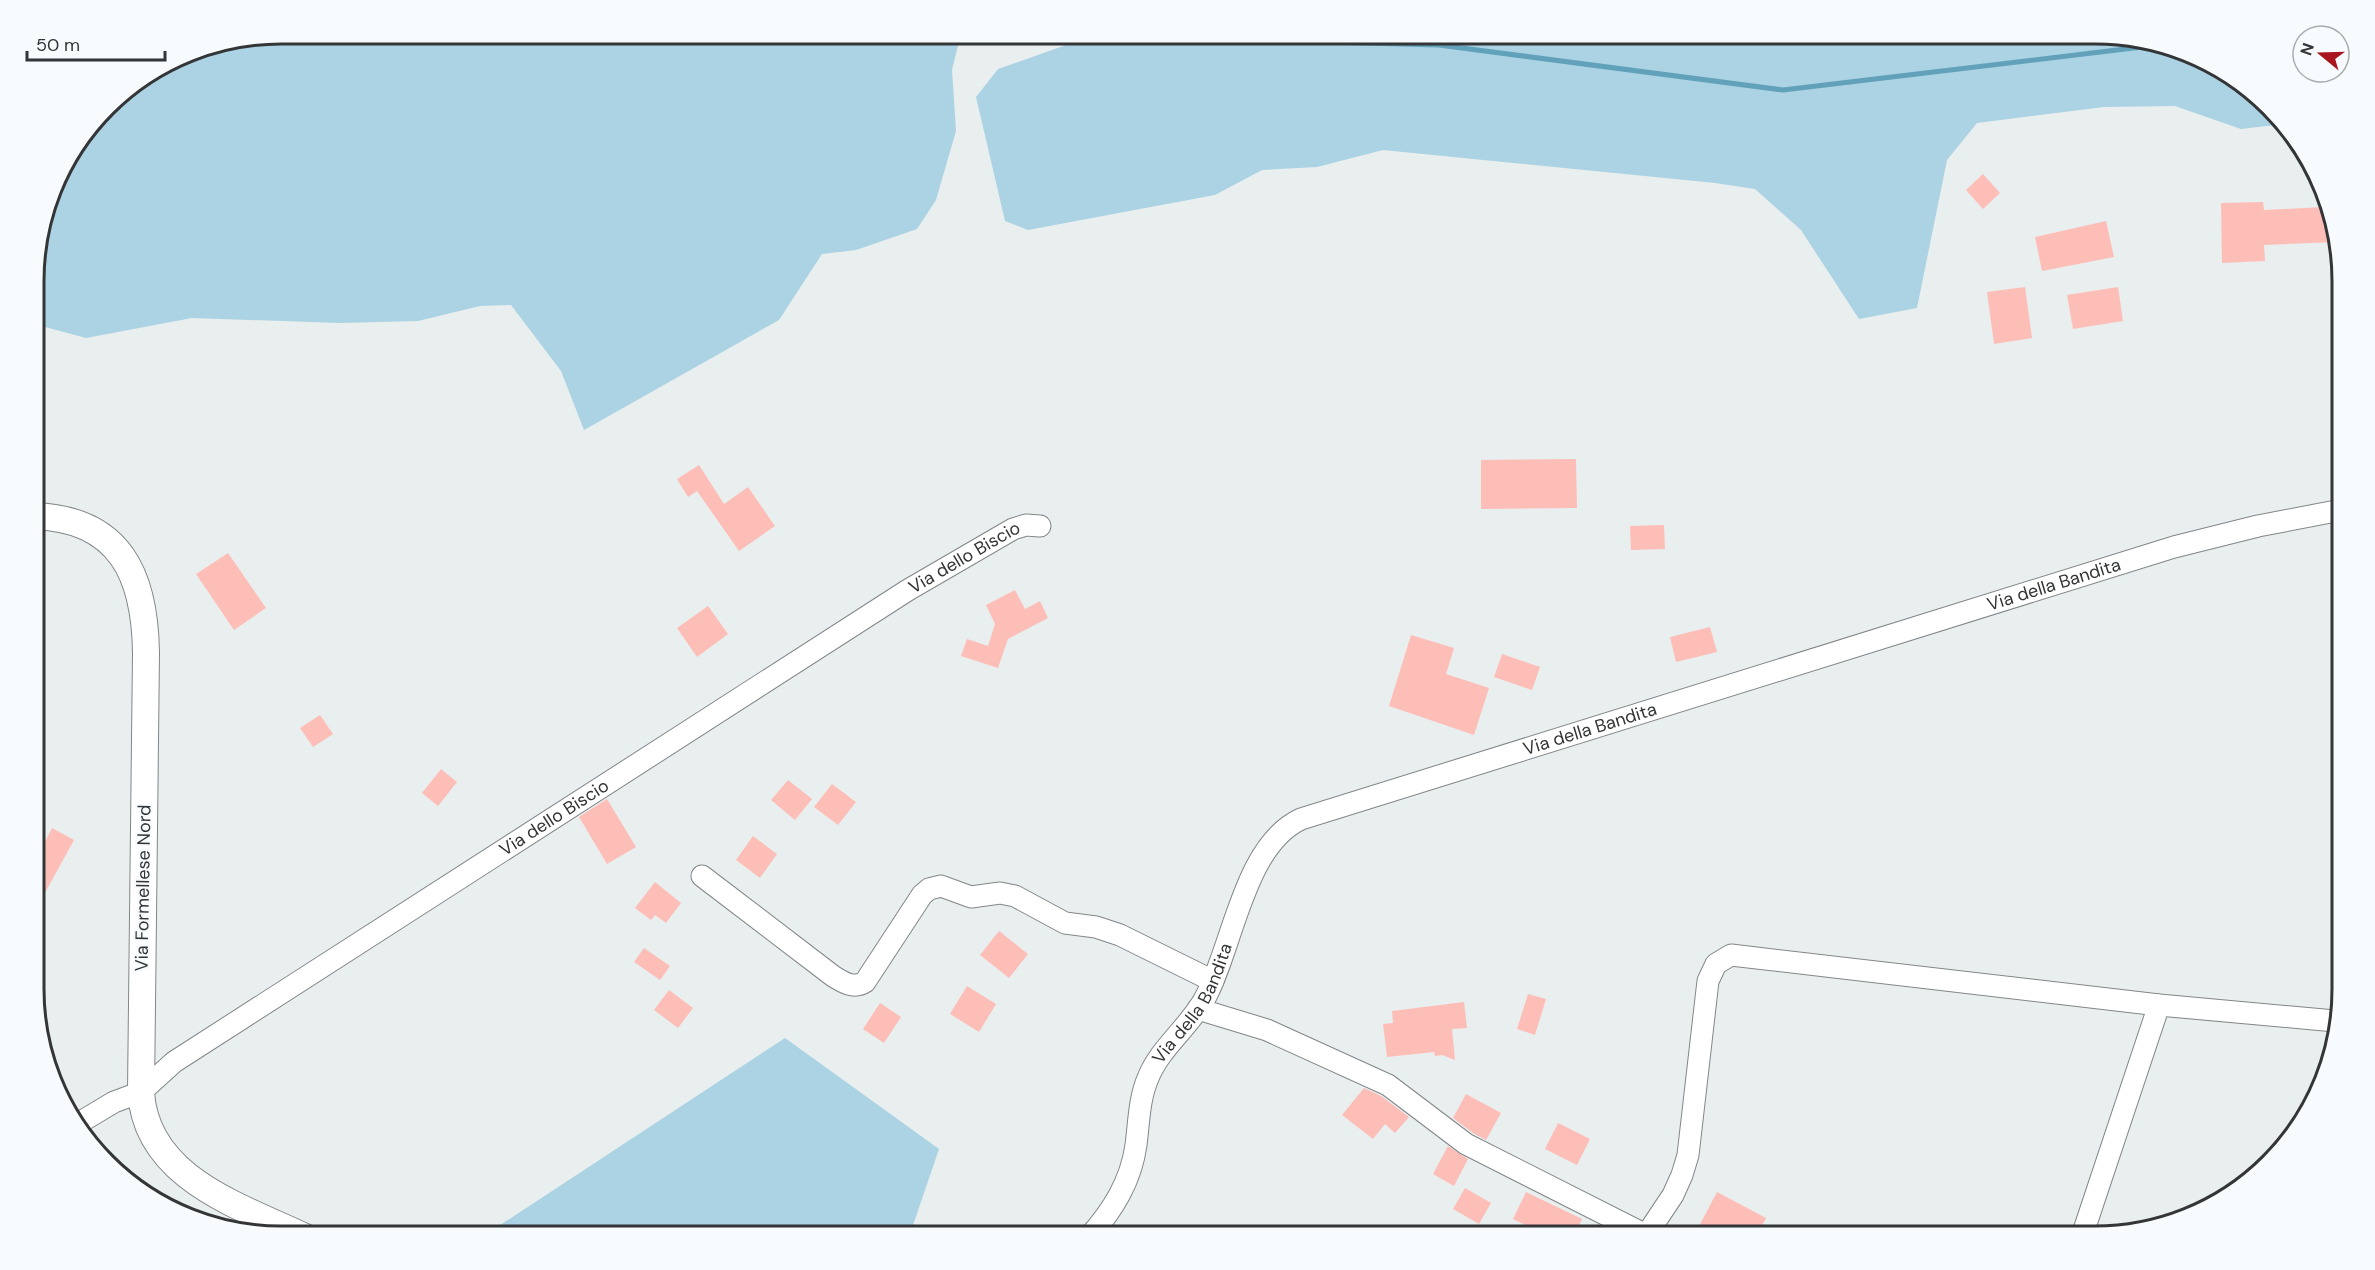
<svg xmlns="http://www.w3.org/2000/svg" width="2375" height="1270" font-family="'DM Sans',sans-serif">
	<rect width="100%" height="100%" fill="#e9eeef"/>
	<g fill="#abd3e3">
		<polygon points="280,33 961,33 952,70 956,131 936,200 917,229 856,250 822,254 779,320 584,430 561,371 511,305 480,306 418,321 340,323 192,318 86,338 34,324 34,264 58,171 117,95 186,52"/>
		<polygon points="1100,33 1815,33 1818,35 1833,33 2095,33 2204,59 2258,95 2284,124 2241,129 2175,106 2104,107 1977,123 1947,160 1917,308 1859,319 1801,230 1755,189 1715,183 1383,150 1317,167 1262,170 1215,195 1028,230 1005,221 976,97 998,69"/>
		<polygon points="785,1038 939,1149 909,1237 482,1237"/>
	</g>
	<g fill="none" stroke-linecap="round" stroke-linejoin="round">
		<polyline stroke="#62a1ba" stroke-width="5" points="990,33 1439,45 1783,90 2150,46"/>
	</g>
	<g fill="#febeb8">
		<polygon points="1983,174 2000,193 1983,209 1966,190"/>
		<polygon points="2263,202 2264,210 2324,207 2338,242 2264,245 2265,261 2222,263 2221,203"/>
		<polygon points="2106,221 2114,257 2042,271 2035,237"/>
		<polygon points="2025,287 2032,338 1994,344 1987,292"/>
		<polygon points="2118,287 2123,321 2073,329 2067,295"/>
		<polygon points="1576,459 1577,508 1481,509 1481,460"/>
		<polygon points="699,465 724,504 748,487 775,526 739,551 697,491 688,497 677,479"/>
		<polygon points="1664,525 1665,549 1631,550 1630,526"/>
		<polygon points="228,553 266,608 234,630 196,574"/>
		<polygon points="1015,590 1025,609 1040,601 1048,618 1008,639 998,668 961,656 967,639 988,646 995,624 986,605"/>
		<polygon points="708,606 728,634 697,657 677,628"/>
		<polygon points="1710,627 1717,652 1676,662 1670,637"/>
		<polygon points="1411,635 1454,648 1446,674 1489,688 1474,735 1389,706"/>
		<polygon points="1502,654 1540,667 1532,690 1494,677"/>
		<polygon points="320,715 333,734 313,747 300,728"/>
		<polygon points="441,769 457,782 438,806 422,793"/>
		<polygon points="788,780 812,799 795,820 771,800"/>
		<polygon points="832,784 856,802 838,825 814,807"/>
		<polygon points="607,799 636,847 607,864 579,817"/>
		<polygon points="52,828 74,840 35,911 35,861"/>
		<polygon points="753,836 777,854 760,878 736,860"/>
		<polygon points="655,882 681,903 666,923 655,915 651,920 635,908"/>
		<polygon points="999,931 1028,954 1009,978 980,955"/>
		<polygon points="644,948 670,966 660,980 634,962"/>
		<polygon points="967,986 996,1004 979,1032 950,1014"/>
		<polygon points="669,990 693,1008 678,1028 654,1010"/>
		<polygon points="1528,994 1546,999 1535,1035 1517,1029"/>
		<polygon points="1464,1002 1467,1028 1452,1029 1455,1060 1442,1055 1435,1056 1434,1052 1387,1057 1383,1024 1393,1023 1392,1011"/>
		<polygon points="880,1003 901,1017 884,1043 863,1029"/>
		<polygon points="1364,1088 1381,1096 1409,1117 1395,1133 1385,1124 1373,1139 1342,1115"/>
		<polygon points="1466,1094 1501,1113 1486,1140 1473,1133 1453,1118"/>
		<polygon points="1558,1123 1590,1139 1577,1165 1545,1149"/>
		<polygon points="1448,1146 1468,1159 1454,1186 1433,1174"/>
		<polygon points="1465,1188 1491,1203 1479,1224 1453,1209"/>
		<polygon points="1526,1192 1582,1219 1574,1237 1549,1237 1513,1219"/>
		<polygon points="1717,1192 1766,1218 1756,1237 1709,1237 1697,1230"/>
	</g>
	<g fill="none" stroke-linecap="round" stroke-linejoin="round">
		<defs>
			<g id="minor">
				<path d="M702 876 833 976C844 983 854 989 865 982L922 895 929 889 941 886 971 897 1000 893 1015 896 1065 923 1096 927 1120 935 1213 981"/>
				<polyline points="1198,1009 1267,1030 1388,1085 1466,1144 1650,1237"/>
				<path id="s1" d="M74 1126 114 1102 141 1092 174 1062 908 590 1013 529 1026 525 1040 526"/>
				<polyline points="1647,1234 1673,1195 1682,1175 1688,1155 1708,981 1716,964 1731,955 2159,1005 2335,1021"/>
				<polyline points="2082,1236 2159,1005"/>
				<path id="s2" d="M1089 1237C1113 1210 1131 1181 1136 1145 1139 1122 1139 1099 1148 1078 1160 1048 1188 1028 1204 1000 1233 948 1243 846 1301 819L2174 547 2258 526 2341 510"/>
			</g>
			<path id="tertiary" d="M34 516C121 519 145 576 146 653L141 1092C146 1178 240 1206 305 1237"/>
		</defs>
		<use href="#minor" stroke="#838688" stroke-width="23"/>
		<use href="#tertiary" stroke="#838688" stroke-width="28"/>
		<use href="#minor" stroke="#fff" stroke-width="21"/>
		<use href="#tertiary" stroke="#fff" stroke-width="26"/>
	</g>
	<g text-anchor="middle" dominant-baseline="central" stroke-width="4.5" stroke-linejoin="round" paint-order="stroke">
		<g font-size="18" fill="#333536" stroke="#f7fbfd">
			<text stroke="none"><textPath href="#s1" startOffset="1058">Via dello Biscio</textPath></text>
			<text stroke="none"><textPath href="#s2" startOffset="1268">Via della Bandita</textPath></text>
			<text stroke="none"><textPath href="#s2" startOffset="782">Via della Bandita</textPath></text>
			<text stroke="none"><textPath href="#s1" startOffset="572">Via dello Biscio</textPath></text>
			<text transform="translate(143 888) rotate(-89)">Via Formellese Nord</text>
			<text stroke="none"><textPath href="#s2" startOffset="261">Via della Bandita</textPath></text>
		</g>
	</g>
	<path d="M0 0H2375V1270H0ZM281 44H2095A237 237 0 0 1 2332 281V989A237 237 0 0 1 2095 1226H281A237 237 0 0 1 44 989V281A237 237 0 0 1 281 44Z" fill="#f7fbfd" fill-rule="evenodd"/>
	<path fill="none" stroke="#333536" stroke-width="3" d="M281 44H2095A237 237 0 0 1 2332 281V989A237 237 0 0 1 2095 1226H281A237 237 0 0 1 44 989V281A237 237 0 0 1 281 44Z"/>
	<g transform="translate(2321 54) rotate(289)"><circle r="28" fill="#f7fbfd" stroke="#a9acad" stroke-width="1.5"/>
	<path d="M0-4.5L10 22L0 15L-10 22Z" fill="#aa161e"/>
	<text y="-9" font-size="16" font-weight="bold" text-anchor="middle" fill="#333536">N</text>
	</g>
	<path d="M27 51v9h138v-9" fill="none" stroke="#333536" stroke-width="3"/>
	<text x="36" y="51" font-size="18" fill="#333536" stroke="#f7fbfd" stroke-width="4.5" paint-order="stroke">50 m</text>
</svg>
